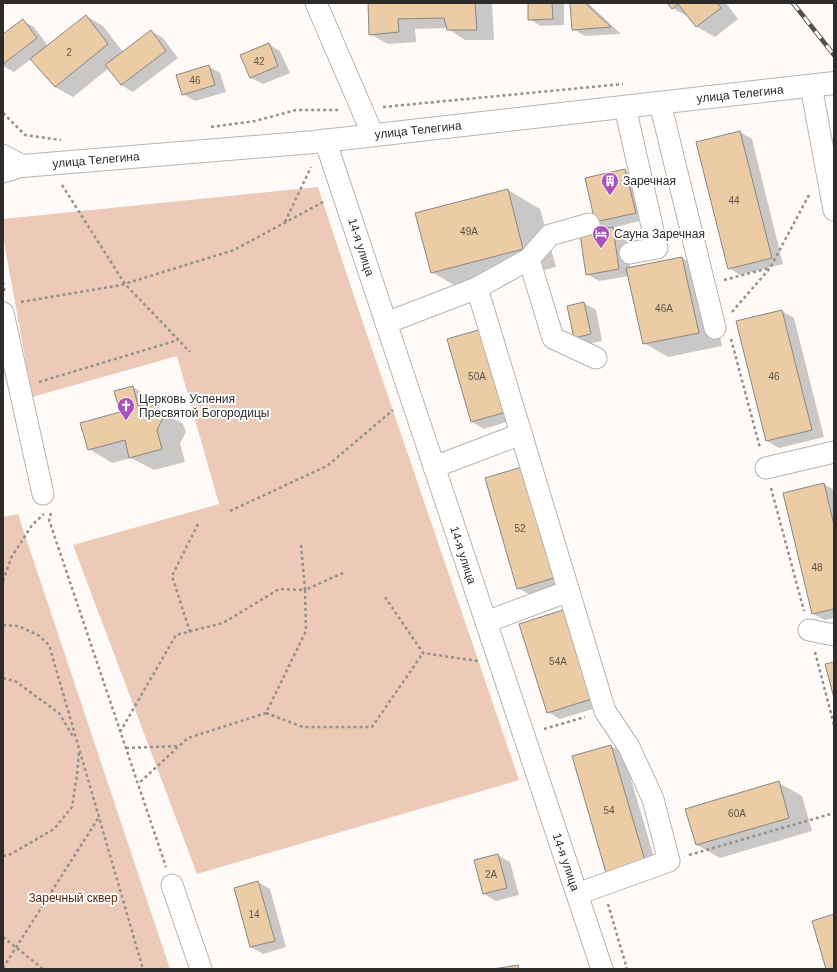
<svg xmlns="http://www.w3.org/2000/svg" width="837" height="972" font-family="Helvetica,sans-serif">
	<rect width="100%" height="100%" fill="#fdfaf8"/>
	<g fill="#edcab7">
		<polygon points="318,187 357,305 519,780 197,874 73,545 219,504 177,356 32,397 3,236 3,219"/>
		<polygon points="18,514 170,969 3,969 3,517"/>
	</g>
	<g fill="#0003">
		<polygon points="369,3 492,3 494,40 465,40 448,29 447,28 415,29 416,42 388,44 370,34"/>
		<polygon points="529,3 564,3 564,25 541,26 529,19"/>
		<polygon points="571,3 588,3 621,34 585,36 573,29"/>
		<polygon points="668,3 726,3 738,19 715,37 697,27 691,18 672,8"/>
		<polygon points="86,16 103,26 123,52 151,31 163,38 178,58 133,92 121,85 109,68 73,97 55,87 31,59 14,72 3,66 3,36 23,21 34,27 48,46"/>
		<polygon points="268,44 280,51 290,73 263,84 251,78"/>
		<polygon points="208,66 220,73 226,92 195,101 183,94"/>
		<polygon points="740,132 752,139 783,264 740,275 729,268"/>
		<polygon points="625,170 637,177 647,219 612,228 625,235 630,268 682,258 705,271 722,346 668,357 644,343 629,276 599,281 587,274 609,229 596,222"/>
		<polygon points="508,190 540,209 556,267 464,291 432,272"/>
		<polygon points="584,303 596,310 602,341 587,344 575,337"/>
		<polygon points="782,311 794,318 824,437 779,448 767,441 737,322"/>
		<polygon points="494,337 517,419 484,429 472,422"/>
		<polygon points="133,387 156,401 158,409 183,424 186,432 180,443 185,462 154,470 131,458 112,463 89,449 121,413"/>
		<polygon points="486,478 566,585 530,595 518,588"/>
		<polygon points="824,484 834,490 834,618 825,620 813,614"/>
		<polygon points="520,625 609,704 560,719 548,712"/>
		<polygon points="611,746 623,752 658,871 620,882 573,757"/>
		<polygon points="779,783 802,796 812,831 720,858 697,845 687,809"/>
		<polygon points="498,855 510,862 519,895 496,901 484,894"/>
		<polygon points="258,882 270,889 286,947 263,954 251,947"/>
	</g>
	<g fill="#ebcca5" stroke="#898784">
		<polygon points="368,3 475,3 477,30 447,30 444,18 398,19 399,32 369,35"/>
		<polygon points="528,3 552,3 553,19 528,20"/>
		<polygon points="570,3 585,3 611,27 572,30"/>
		<polygon points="667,3 717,3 721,8 696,27 678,4 672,9"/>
		<polygon points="86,15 108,44 55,87 30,59"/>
		<polygon points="23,19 37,38 3,64 3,34"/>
		<polygon points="151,30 166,51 121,85 105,65"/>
		<polygon points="269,43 278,66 250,78 240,55"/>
		<polygon points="209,65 215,85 182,95 176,75"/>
		<polygon points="740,131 772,258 728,269 696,142"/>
		<polygon points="625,169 636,213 595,222 585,178"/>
		<polygon points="508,189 523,249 431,273 415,213"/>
		<polygon points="613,227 619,269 586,275 580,234"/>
		<polygon points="682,257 699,333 643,344 626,268"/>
		<polygon points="584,302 591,334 574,338 567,306"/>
		<polygon points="782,310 812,430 766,441 736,321"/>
		<polygon points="482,329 506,412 471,422 447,339"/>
		<polygon points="133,386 138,406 149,403 160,409 163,418 157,430 162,449 129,458 125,440 88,450 80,423 120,412 114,391"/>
		<polygon points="522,467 554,578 517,589 485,478"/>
		<polygon points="824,483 834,525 834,609 812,614 783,493"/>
		<polygon points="569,608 598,697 547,713 519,624"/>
		<polygon points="834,662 834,698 825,664"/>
		<polygon points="611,745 646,864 607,876 572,756"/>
		<polygon points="779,781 789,818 696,845 685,809"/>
		<polygon points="498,854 507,888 483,894 474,860"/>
		<polygon points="258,881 275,941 250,947 234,888"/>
		<polygon points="834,914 834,969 826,969 812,921"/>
		<polygon points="518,965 519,969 493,969"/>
	</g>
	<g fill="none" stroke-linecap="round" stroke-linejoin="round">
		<defs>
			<g id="minor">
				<polyline points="316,3 373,135"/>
				<polyline points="811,86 834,210"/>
				<polyline points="660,103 715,328"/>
				<polyline points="625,107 657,248 630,253"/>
				<polyline points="325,140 602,969"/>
				<polyline points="3,172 22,166"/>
				<polyline points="529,259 553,338 596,358"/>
				<polyline points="477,288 605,711 629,747 653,799 669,861 577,894"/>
				<polyline points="3,313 43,494"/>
				<polyline points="386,323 477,288 529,259 550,235 589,224"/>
				<polyline points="434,467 521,434"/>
				<polyline points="766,468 834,452"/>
				<polyline points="486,622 569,591"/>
				<polyline points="809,630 834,635"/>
				<polyline points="172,885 201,969"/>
			</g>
			<polyline id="major" points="3,156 22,166 314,142 834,83"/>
		</defs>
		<use href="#minor" stroke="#b7b4b2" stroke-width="23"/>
		<use href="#major" stroke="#b7b4b2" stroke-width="24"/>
		<g stroke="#93918f" stroke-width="2.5" stroke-dasharray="3 3" stroke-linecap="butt">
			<polyline points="383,107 623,84"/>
			<polyline points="3,113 25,135 61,140"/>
			<polyline points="211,127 255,121 296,110 340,110"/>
			<polyline points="62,185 125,284 190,352"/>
			<polyline points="285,222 311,167"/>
			<polyline points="724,280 769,268"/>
			<polyline points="3,282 5,294"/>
			<polyline points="21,302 121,285 234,250 325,201"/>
			<polyline points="732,312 770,268 809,195"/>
			<polyline points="731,339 760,448"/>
			<polyline points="39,382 178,340"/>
			<polyline points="771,488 804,611"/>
			<polyline points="230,511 327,466 393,410"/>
			<polyline points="51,513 49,520 166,867"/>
			<polyline points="301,545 305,590 345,572"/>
			<polyline points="3,581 11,558 32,525 44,514"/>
			<polyline points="385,597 423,653 478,661"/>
			<polyline points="3,625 18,626 38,635 49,645 143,969"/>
			<polyline points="190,632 172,576 199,522"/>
			<polyline points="815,652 834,725"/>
			<polyline points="3,678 15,681 59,713 74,738"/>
			<polyline points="266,713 303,727 372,727 423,653"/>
			<polyline points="544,729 585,717"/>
			<polyline points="120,732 176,635 223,623 279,589 305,590 306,631 266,713 188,738 138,784"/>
			<polyline points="126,748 179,746"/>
			<polyline points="689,855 834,813"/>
			<polyline points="3,856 11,854 54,829 72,807 77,775 79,752"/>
			<polyline points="608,904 627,969"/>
			<polyline points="3,937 43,969"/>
			<polyline points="3,968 99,817"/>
		</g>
		<use href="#minor" stroke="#fff" stroke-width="21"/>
		<use href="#major" stroke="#fff" stroke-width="22"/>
		<defs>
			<polyline id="rail" points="793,3 834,55"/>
		</defs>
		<use href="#rail" stroke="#504f4d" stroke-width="4.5"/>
		<use href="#rail" stroke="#fff" stroke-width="3" stroke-dasharray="9" stroke-linecap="butt"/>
	</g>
	<defs>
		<symbol id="building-pin" viewBox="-11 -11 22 30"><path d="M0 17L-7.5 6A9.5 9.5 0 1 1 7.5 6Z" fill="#a951bd" stroke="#fff"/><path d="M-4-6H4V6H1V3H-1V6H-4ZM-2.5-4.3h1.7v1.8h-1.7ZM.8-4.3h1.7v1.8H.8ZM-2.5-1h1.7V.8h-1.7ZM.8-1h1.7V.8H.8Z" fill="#fff"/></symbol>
		<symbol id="hotel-pin" viewBox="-11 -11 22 30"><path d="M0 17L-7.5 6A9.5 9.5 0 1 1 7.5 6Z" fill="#a951bd" stroke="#fff"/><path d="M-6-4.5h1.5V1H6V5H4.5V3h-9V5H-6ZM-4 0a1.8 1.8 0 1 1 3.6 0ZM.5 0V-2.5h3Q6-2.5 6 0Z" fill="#fff"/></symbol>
		<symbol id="church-pin" viewBox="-11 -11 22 30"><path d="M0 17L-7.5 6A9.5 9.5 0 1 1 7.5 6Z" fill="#a951bd" stroke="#fff"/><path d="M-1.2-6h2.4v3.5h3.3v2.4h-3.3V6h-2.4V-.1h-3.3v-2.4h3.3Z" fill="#fff"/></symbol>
	</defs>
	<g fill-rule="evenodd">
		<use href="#building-pin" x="600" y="171" width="20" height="27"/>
		<use href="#hotel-pin" x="591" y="224" width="20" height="27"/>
		<use href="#church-pin" x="116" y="396" width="20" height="27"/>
	</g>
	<g text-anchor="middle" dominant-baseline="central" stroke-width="4" stroke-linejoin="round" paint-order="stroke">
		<g font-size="10" fill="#5c544a">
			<text x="69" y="52">2</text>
			<text x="259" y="61">42</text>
			<text x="195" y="80">46</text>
			<text x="734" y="200">44</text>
			<text x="469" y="231">49А</text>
			<text x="664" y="308">46А</text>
			<text x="477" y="376">50А</text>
			<text x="774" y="376">46</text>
			<text x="520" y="528">52</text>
			<text x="817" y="567">48</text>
			<text x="558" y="661">54А</text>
			<text x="609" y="810">54</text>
			<text x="737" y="813">60А</text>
			<text x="491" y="874">2А</text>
			<text x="254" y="914">14</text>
		</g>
		<g font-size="12" fill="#2d2c2b" stroke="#fff">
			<text transform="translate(740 94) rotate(-6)">улица Телегина</text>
			<text transform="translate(418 130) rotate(-6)">улица Телегина</text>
			<text transform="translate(96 160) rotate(-5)">улица Телегина</text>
			<text transform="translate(361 247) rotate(72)">14-я улица</text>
			<text transform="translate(463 555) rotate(72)">14-я улица</text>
			<text transform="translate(566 862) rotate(71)">14-я улица</text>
		</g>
		<g font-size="12" fill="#2d2c2b" stroke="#fff" text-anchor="start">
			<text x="623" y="181">Заречная</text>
			<text x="614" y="234">Сауна Заречная</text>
			<text x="139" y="399">Церковь Успения<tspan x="139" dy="14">Пресвятой Богородицы</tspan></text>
		</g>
		<g font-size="12" fill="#542a0e" stroke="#fff">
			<text x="73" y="898">Заречный сквер</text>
		</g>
	</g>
	<rect width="837" height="972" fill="none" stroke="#2d2c2b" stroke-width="8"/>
</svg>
